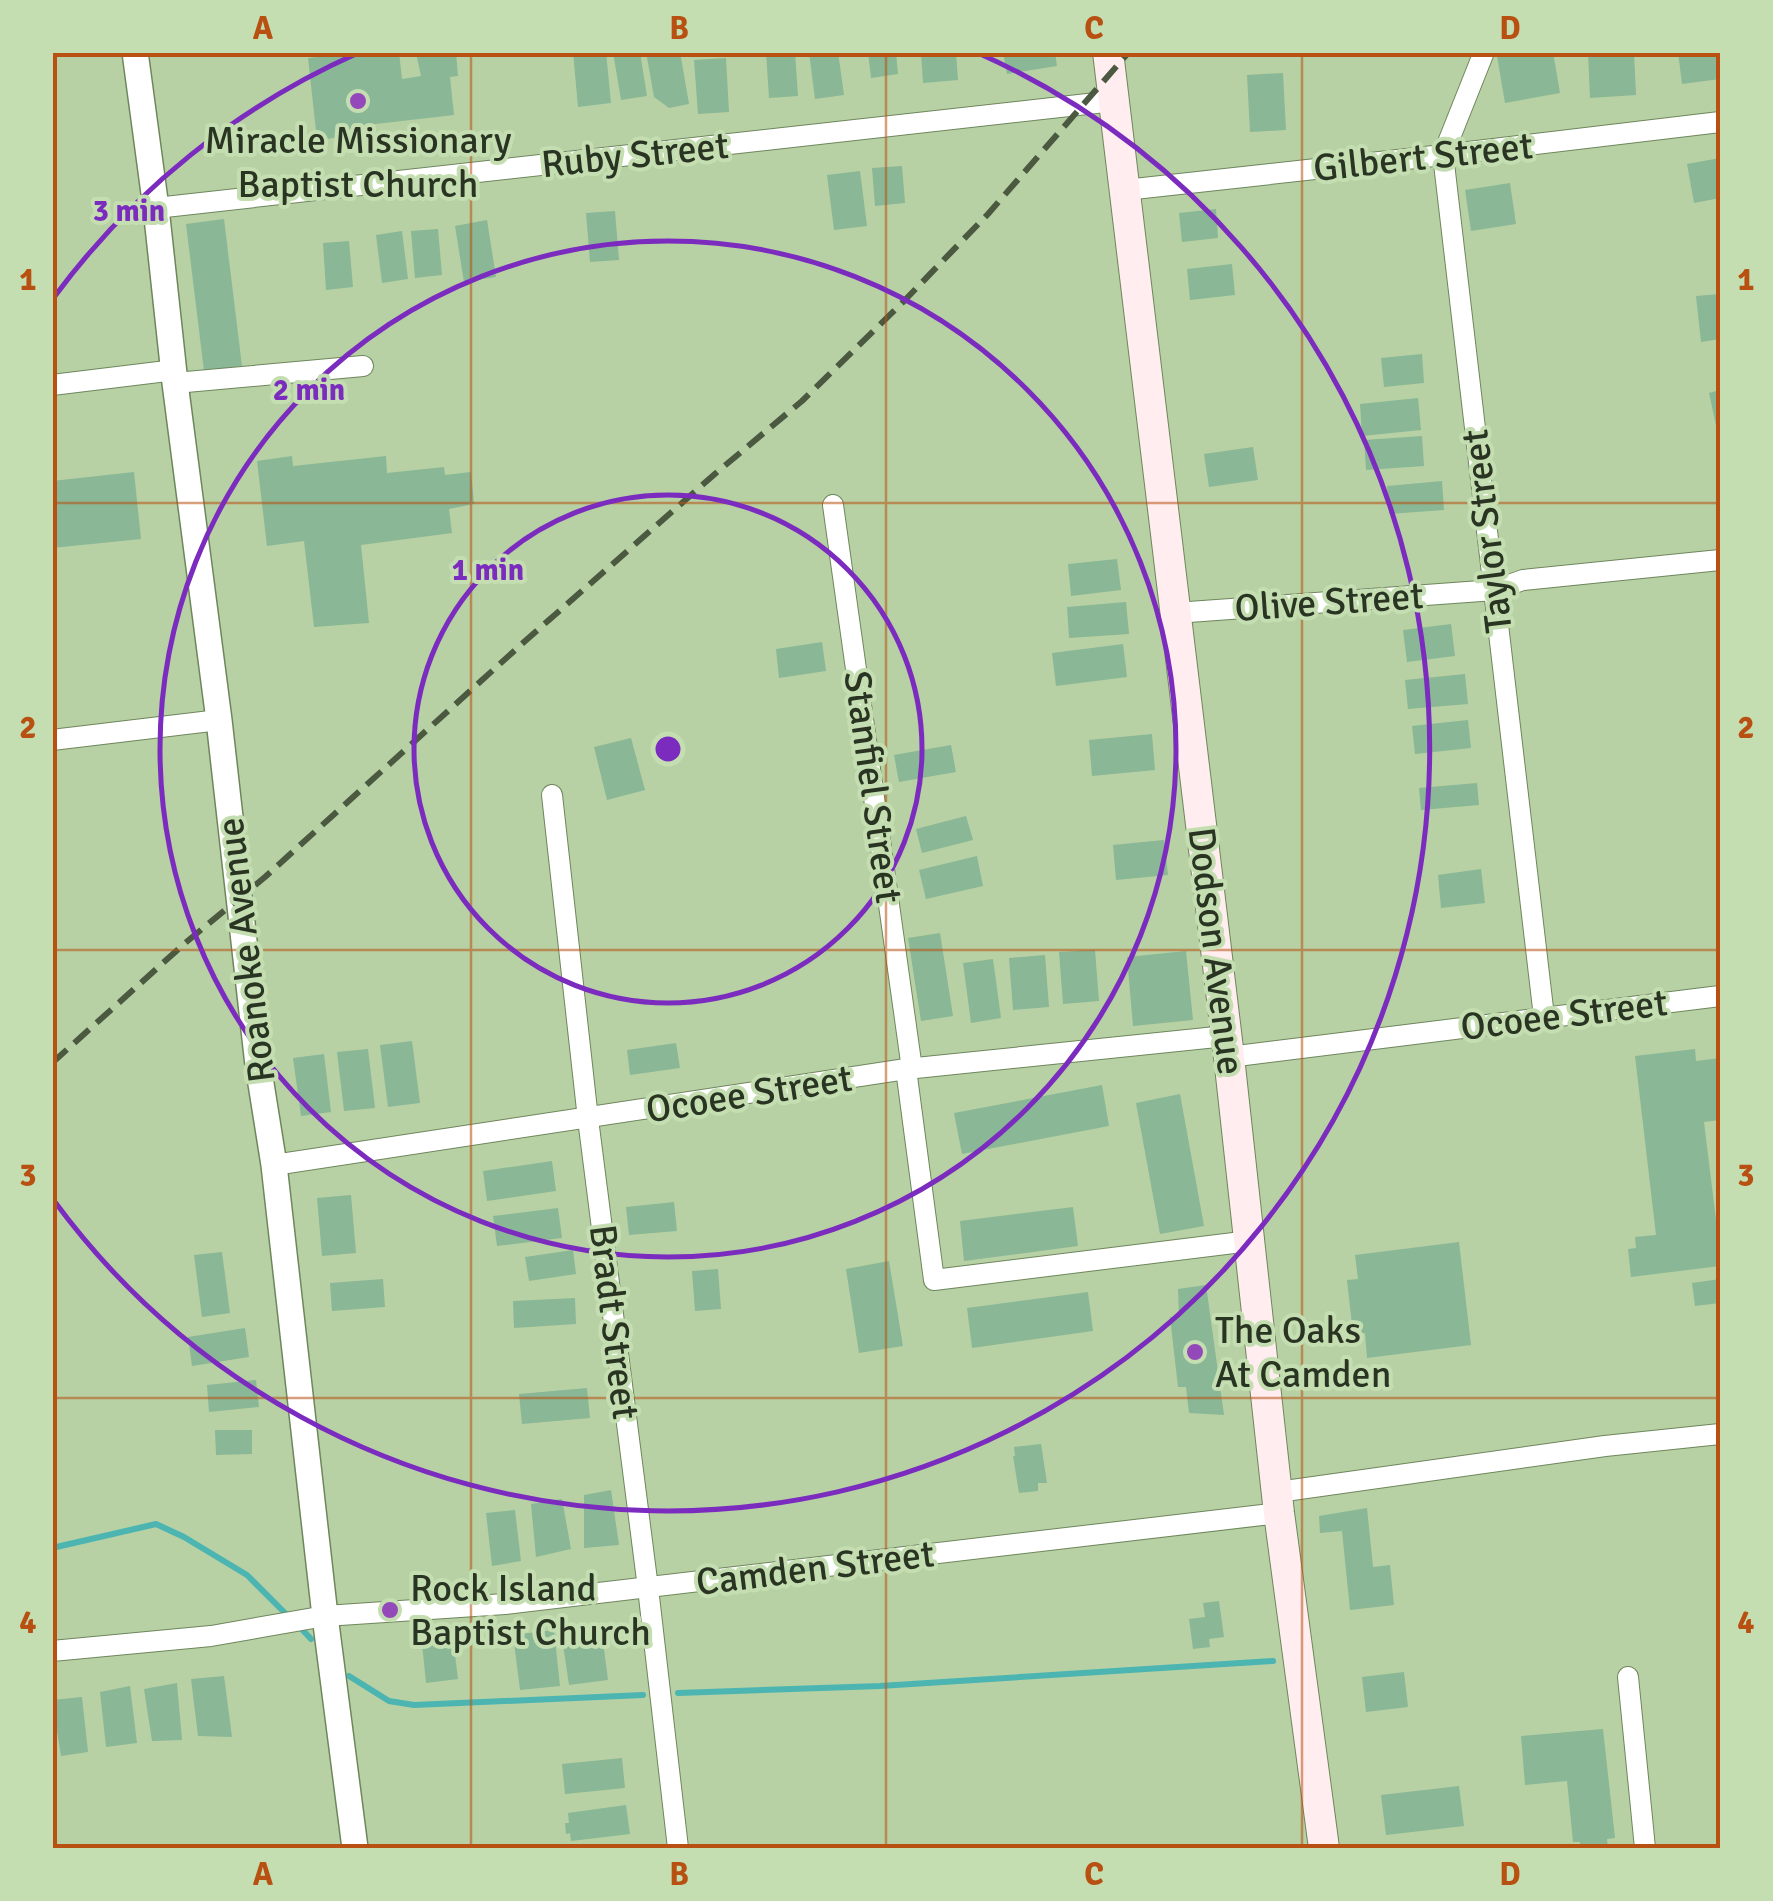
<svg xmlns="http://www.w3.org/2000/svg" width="1773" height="1901" font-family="Signika,sans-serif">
	<rect width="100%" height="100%" fill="#b7d1a4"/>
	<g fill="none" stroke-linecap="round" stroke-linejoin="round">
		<g stroke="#4cb5b1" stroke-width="6">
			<polyline points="52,1548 156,1524 184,1537 247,1575 289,1617"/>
			<polyline points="298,1625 311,1639"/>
			<polyline points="349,1676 389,1701 414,1705 643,1695"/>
			<polyline points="678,1693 880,1686 1273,1661"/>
		</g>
	</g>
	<g fill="#8ab795">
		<polygon points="362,52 399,52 402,79 421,76 416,53 456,52 458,76 450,77 454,115 367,125 368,134 317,140 308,58"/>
		<polygon points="573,52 606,52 611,103 578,107"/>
		<polygon points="613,52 640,52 647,96 621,100"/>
		<polygon points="646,52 680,52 689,104 669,108 654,97"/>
		<polygon points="766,52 795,52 798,96 769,98"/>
		<polygon points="809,52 838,52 844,95 815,99"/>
		<polygon points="868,52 896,52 898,74 871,78"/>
		<polygon points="921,52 956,52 958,80 923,83"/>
		<polygon points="1003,52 1055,52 1057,66 1007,74"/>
		<polygon points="1516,52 1553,52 1560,93 1505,103 1497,56"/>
		<polygon points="1588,52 1634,52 1636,95 1590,98"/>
		<polygon points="1678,52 1720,52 1720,79 1682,84"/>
		<polygon points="726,58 729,112 698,114 694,60"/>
		<polygon points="1283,73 1286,130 1250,132 1247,75"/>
		<polygon points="1720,158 1720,198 1694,203 1687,164"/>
		<polygon points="902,166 905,203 875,206 872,168"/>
		<polygon points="860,171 867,226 834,230 827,175"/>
		<polygon points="1510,183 1516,224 1471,231 1465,190"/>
		<polygon points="1216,209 1218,238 1182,242 1179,213"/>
		<polygon points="615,211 619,260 590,262 586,213"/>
		<polygon points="224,219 242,366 204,371 186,224"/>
		<polygon points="487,220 496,277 464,282 455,226"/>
		<polygon points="438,229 442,275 415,278 411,231"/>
		<polygon points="402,231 408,279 382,283 376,235"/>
		<polygon points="349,241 353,287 326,290 323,243"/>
		<polygon points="1232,264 1235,295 1190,300 1187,269"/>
		<polygon points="1720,294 1720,339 1701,342 1696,296"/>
		<polygon points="1422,354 1424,383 1384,387 1381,358"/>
		<polygon points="1720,390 1720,439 1719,439 1709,393"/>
		<polygon points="1418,398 1421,430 1362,436 1360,404"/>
		<polygon points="1422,436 1424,466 1366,470 1364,440"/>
		<polygon points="1253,447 1258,480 1209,487 1204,454"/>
		<polygon points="292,456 293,466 386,456 387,473 444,467 445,475 471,472 474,504 449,509 452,533 361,545 369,623 314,627 304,541 267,546 257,461"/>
		<polygon points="134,472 141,539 52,548 52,481"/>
		<polygon points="1442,481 1444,510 1389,514 1387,486"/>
		<polygon points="1117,559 1121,590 1071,596 1068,564"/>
		<polygon points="1126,602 1129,634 1069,638 1067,607"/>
		<polygon points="1451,624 1455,656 1407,662 1403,630"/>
		<polygon points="822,642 826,671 779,678 776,649"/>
		<polygon points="1123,644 1127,677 1056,686 1052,653"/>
		<polygon points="1465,674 1468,704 1408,709 1405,680"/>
		<polygon points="1468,720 1471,748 1415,754 1412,726"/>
		<polygon points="1152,734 1155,770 1092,776 1089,740"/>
		<polygon points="631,738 645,790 607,800 594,747"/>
		<polygon points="951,745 956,772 899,782 894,755"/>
		<polygon points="1477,783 1479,805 1421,810 1419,788"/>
		<polygon points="966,816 973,840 922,853 916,829"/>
		<polygon points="1164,840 1168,875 1116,880 1113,845"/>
		<polygon points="977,856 983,886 926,899 919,870"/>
		<polygon points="1481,869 1485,903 1441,908 1438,875"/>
		<polygon points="940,933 953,1016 921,1021 908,938"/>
		<polygon points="1095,950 1099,1001 1063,1004 1059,952"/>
		<polygon points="1186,951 1193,1020 1133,1026 1127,957"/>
		<polygon points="1045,955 1049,1007 1013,1010 1009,958"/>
		<polygon points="993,959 1001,1018 971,1023 963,963"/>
		<polygon points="412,1041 420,1103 388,1107 380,1045"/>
		<polygon points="676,1043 680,1068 630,1075 627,1050"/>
		<polygon points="368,1049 375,1108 344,1111 337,1052"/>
		<polygon points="1695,1049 1696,1061 1720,1058 1720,1120 1704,1122 1717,1228 1720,1228 1720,1266 1631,1277 1628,1249 1636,1248 1635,1237 1656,1235 1635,1056"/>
		<polygon points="324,1054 331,1112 301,1116 293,1058"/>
		<polygon points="1102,1085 1109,1126 962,1154 954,1113"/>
		<polygon points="1180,1094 1204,1226 1160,1234 1136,1103"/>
		<polygon points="552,1161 556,1191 487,1201 483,1171"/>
		<polygon points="351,1195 356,1253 322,1256 317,1198"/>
		<polygon points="674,1202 677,1231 629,1235 626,1207"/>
		<polygon points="1073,1207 1078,1246 964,1261 960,1221"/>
		<polygon points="558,1208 562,1238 497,1246 493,1216"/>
		<polygon points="1459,1242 1471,1345 1367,1358 1365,1333 1353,1334 1347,1280 1358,1279 1355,1255"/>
		<polygon points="573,1250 576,1274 529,1281 525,1257"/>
		<polygon points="222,1252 230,1313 202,1317 194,1255"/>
		<polygon points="889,1261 903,1346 859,1353 846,1269"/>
		<polygon points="718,1269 721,1309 695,1311 692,1271"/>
		<polygon points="383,1279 385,1307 332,1311 330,1283"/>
		<polygon points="1720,1279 1720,1303 1695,1306 1692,1283"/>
		<polygon points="1206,1285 1224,1415 1189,1413 1186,1387 1178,1387 1170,1317 1179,1317 1178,1289"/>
		<polygon points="1088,1292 1093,1331 972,1348 967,1308"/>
		<polygon points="575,1298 576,1324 514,1328 513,1301"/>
		<polygon points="245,1328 249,1357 192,1366 188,1337"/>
		<polygon points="256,1380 259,1407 209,1412 207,1385"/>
		<polygon points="587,1388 590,1418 522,1424 519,1394"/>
		<polygon points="215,1430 252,1430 252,1454 216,1455"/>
		<polygon points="1041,1444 1047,1483 1038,1483 1038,1491 1019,1493 1013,1456 1015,1456 1014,1447"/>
		<polygon points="611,1490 619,1545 584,1548 584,1495"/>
		<polygon points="562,1499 571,1549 536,1557 531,1504"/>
		<polygon points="1367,1508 1373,1567 1390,1565 1394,1605 1350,1610 1342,1531 1320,1533 1319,1516"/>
		<polygon points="515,1510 521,1561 492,1566 486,1513"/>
		<polygon points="1219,1601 1224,1637 1209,1639 1210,1647 1193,1649 1189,1619 1205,1617 1203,1603"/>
		<polygon points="601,1626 608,1680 569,1685 561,1631"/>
		<polygon points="554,1630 560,1686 520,1690 513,1635"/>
		<polygon points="453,1639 458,1679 426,1683 422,1643"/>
		<polygon points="1404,1672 1408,1707 1366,1712 1362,1677"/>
		<polygon points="224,1676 232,1737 198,1736 191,1679"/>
		<polygon points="177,1683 182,1740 152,1741 144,1689"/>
		<polygon points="130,1686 137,1743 106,1747 100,1692"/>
		<polygon points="82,1697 88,1752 61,1756 52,1700"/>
		<polygon points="1603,1729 1615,1838 1607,1839 1608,1848 1580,1848 1580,1842 1573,1842 1567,1781 1525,1785 1521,1736"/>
		<polygon points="622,1758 625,1788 565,1794 562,1764"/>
		<polygon points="1459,1786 1464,1826 1386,1835 1381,1795"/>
		<polygon points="626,1805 630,1834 571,1841 570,1833 566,1834 565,1823 569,1823 568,1813"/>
	</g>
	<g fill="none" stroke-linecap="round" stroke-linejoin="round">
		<defs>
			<g id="minor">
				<polyline points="1484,52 1443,155 1544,1017"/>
				<polyline points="1125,190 1443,155 1720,122"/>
				<polyline points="156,208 1114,101"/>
				<polyline points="175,383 363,366"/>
				<polyline points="52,385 175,370"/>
				<polyline points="833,505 912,1069"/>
				<polyline points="1175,613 1495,590 1523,580 1720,560"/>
				<polyline points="52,740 219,720"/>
				<polyline points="552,795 588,1119 648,1588 678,1848"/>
				<polyline points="1229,1057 1720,996"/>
				<polyline points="906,1069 934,1280 1250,1241"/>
				<polyline points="274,1165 906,1069 1226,1036"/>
				<polyline points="1278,1492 1605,1446 1720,1434"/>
				<polyline points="52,1651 211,1636 325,1616 505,1604 1279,1513"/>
				<polyline points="1628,1677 1645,1848"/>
			</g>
			<polyline id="tertiary" points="135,52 156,208 175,383 219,720 258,1065 274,1165 325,1616 355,1848"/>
			<polyline id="secondary" points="1108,52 1229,1057 1279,1513 1324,1848"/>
		</defs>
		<use href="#minor" stroke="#6e865c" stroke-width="22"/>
		<use href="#tertiary" stroke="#6e865c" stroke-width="28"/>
		<use href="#secondary" stroke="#6e865c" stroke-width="32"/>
		<use href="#minor" stroke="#fff" stroke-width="20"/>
		<use href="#tertiary" stroke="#fff" stroke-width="25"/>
		<use href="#secondary" stroke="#ffedef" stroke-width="30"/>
		<polyline stroke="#4b5941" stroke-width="6" stroke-dasharray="20 10" stroke-linecap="butt" points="52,1063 184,944 265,877 524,642 716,473 802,401 905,300 988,214 1129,52"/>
	</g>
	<path fill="none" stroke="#b85012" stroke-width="2.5" stroke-opacity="0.55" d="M471 52V1848M886 52V1848M1302 52V1848M52 503H1720M52 950H1720M52 1398H1720"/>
	<g fill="none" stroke="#7b2cbf" stroke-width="5">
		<circle cx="668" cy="749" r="254"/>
		<circle cx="668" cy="749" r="508"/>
		<path d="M55 296A762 762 0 0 1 358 53M978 53A762 762 0 1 1 55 1202"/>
	</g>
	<g fill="#9449bb" stroke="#c4deb1" stroke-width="4">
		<circle cx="358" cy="101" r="10"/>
		<circle cx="1195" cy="1352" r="10"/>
		<circle cx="390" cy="1610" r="10"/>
	</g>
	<g text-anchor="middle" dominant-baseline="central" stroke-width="8" stroke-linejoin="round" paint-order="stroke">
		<g font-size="38" fill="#293422" stroke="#c4deb1" text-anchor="start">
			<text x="358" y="140" text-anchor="middle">Miracle Missionary<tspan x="358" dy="44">Baptist Church</tspan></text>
			<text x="1215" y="1330">The Oaks<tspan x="1215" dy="44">At Camden</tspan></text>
			<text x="410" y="1588">Rock Island<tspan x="410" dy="44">Baptist Church</tspan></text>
		</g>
		<g font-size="38" fill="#293422" stroke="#c4deb1">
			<text transform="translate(635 155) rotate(-6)">Ruby Street</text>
			<text transform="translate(1423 157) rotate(-6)">Gilbert Street</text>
			<text transform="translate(1487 531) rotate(-97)">Taylor Street</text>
			<text transform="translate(1329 602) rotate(-4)">Olive Street</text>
			<text transform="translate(873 787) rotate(82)">Stanfiel Street</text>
			<text transform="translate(246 950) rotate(-97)">Roanoke Avenue</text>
			<text transform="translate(1216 951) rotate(83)">Dodson Avenue</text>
			<text transform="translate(1564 1015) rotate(-7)">Ocoee Street</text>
			<text transform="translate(749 1094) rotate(-9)">Ocoee Street</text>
			<text transform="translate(614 1322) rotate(83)">Bradt Street</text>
			<text transform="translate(815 1568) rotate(-7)">Camden Street</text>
		</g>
	</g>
	<circle cx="668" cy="749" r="15" fill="#7b2cbf" stroke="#c4deb1" stroke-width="5"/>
	<g font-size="30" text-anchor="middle" font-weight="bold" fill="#7b2cbf" stroke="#c4deb1" stroke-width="8" stroke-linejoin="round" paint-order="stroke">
		<text x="129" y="221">3 min</text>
		<text x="309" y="400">2 min</text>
		<text x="488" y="580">1 min</text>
	</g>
	<rect width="1773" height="1901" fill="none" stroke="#c4deb1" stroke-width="110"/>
	<rect x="55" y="55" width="1663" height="1791" fill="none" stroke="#b85012" stroke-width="4"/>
	<g font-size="32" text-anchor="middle" font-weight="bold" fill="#b85012">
		<text x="263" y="39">A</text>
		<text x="679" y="39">B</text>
		<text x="1094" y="39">C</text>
		<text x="1510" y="39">D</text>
		<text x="28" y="290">1</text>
		<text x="1746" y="290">1</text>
		<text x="28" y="738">2</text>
		<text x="1746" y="738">2</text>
		<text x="28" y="1186">3</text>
		<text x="1746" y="1186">3</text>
		<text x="28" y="1633">4</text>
		<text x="1746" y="1633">4</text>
		<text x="263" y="1885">A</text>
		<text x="679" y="1885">B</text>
		<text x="1094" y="1885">C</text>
		<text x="1510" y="1885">D</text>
	</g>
</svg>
